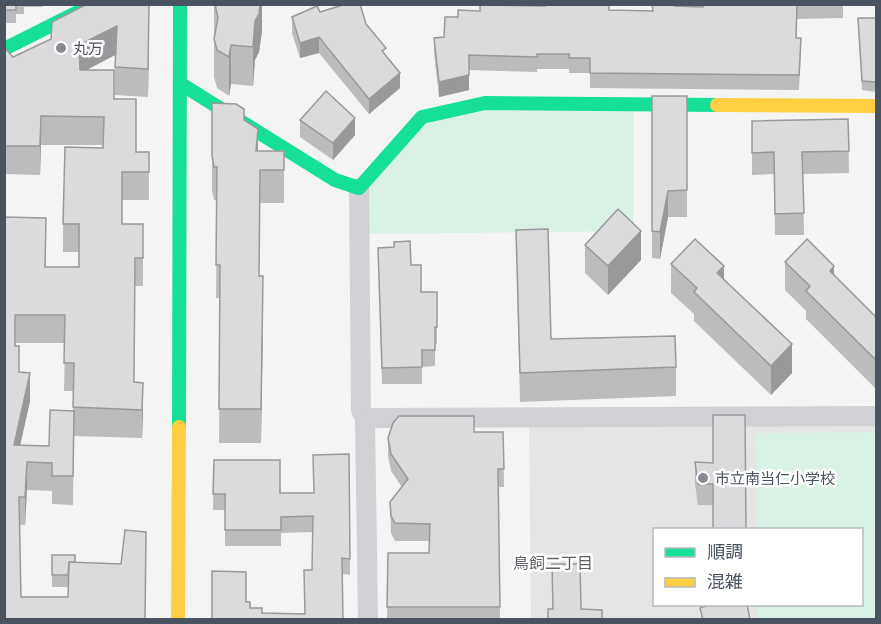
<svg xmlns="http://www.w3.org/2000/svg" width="881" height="624" font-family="Inter,'Noto Sans JP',sans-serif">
	<rect width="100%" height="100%" fill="#f4f4f4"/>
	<path fill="#e6e5e6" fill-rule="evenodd" d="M876 424V619H531L529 426ZM654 530H862V604H654Z"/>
	<g fill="#daf2e6">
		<polygon points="634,109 633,231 365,234 365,191 423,122 471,111"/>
		<polygon points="876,432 876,619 758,619 758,605 862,604 862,530 757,529 756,433"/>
	</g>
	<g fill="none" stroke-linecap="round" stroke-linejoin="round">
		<g stroke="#cfd1d4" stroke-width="20">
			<polyline points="359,188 361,410 365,418"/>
			<polyline points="368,620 365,418 876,416"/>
		</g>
		<g stroke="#16e098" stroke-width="14">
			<polyline points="4,49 94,4"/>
			<polyline points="181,84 335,180 359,188 422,117 485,103 717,105"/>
			<polyline points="179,427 180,4"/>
		</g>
		<g stroke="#ffcf43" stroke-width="14">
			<polyline points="717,105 876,106"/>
			<polyline points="178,620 179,427"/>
		</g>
	</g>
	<g fill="#bcbcbe" fill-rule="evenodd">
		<polygon points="4,4 42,4 42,7 24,7 24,14 16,14 16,23 4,23"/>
		<polygon points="214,4 262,4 262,31 259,52 255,60 253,86 231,84 229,96 217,88 214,77"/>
		<polygon points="652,4 673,4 674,6 703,7 703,4 843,4 843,18 797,19 797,38 801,53 799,90 590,88 590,73 569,73 569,69 537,69 537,72 469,70 469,90 439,97 434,53 434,38 444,37 458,17 480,11 609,10 652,11"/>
		<polygon points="320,12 366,24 386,56 400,88 369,114 319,53 300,58 292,33 292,17"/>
		<polygon points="858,18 876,18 876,92 862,90"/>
		<path d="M149 32 148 97 115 95V55L86 70 114 99 136 152H149V200H122V224H143V286H135L134 382 143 411 142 438 74 436 73 505 52 504V491L27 490 25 525H19L21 597H68V587H52V555L75 562 146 620H4V47L13 57ZM41 145H103V148L63 224V252H79V267H46V247L5 217V174L40 175ZM15 343H65L64 391H73V411L49 446 20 445 30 401 19 372Z"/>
		<polygon points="652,96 687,96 687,217 668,217 660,259 652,258"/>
		<polygon points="212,103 244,121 258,151 284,151 284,203 260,203 259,276 263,309 261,443 219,443 220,298 216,298 217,200 214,200 212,190"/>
		<polygon points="848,119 849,173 803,174 804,235 775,235 774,174 752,175 752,121"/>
		<polygon points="300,120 355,135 333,160 300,137"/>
		<polygon points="516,230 551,339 676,367 676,396 520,402"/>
		<polygon points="585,245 641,260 608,295 585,273"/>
		<polygon points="378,248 411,265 421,292 437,292 437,344 435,344 435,366 422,367 422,384 382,384"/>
		<polygon points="785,262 834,275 876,317 876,389 806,319 806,311 785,290"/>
		<polygon points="671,264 724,279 792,373 771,395 694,321 694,314 671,293"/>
		<polygon points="474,432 503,432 504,487 498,487 500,620 387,620 388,553 429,553 429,541 395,541 391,533 390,502 402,487 391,471 388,456 388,438"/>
		<polygon points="349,454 350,575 342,574 343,620 212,620 246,602 250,608 262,613 305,614 312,570 313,532 281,533 281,546 225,546 225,510 213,510 214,460 280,493 314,493"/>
		<polygon points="695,462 713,463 713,505 698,505 695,484"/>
	</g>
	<g fill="#99999b">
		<polygon points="149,4 149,32 148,97 148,69"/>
		<polygon points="260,4 262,4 262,31 259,52 255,60 253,86 253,47 255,21"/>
		<polygon points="117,26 117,54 79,74 79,45"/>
		<polygon points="319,37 319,53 300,58 300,43"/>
		<polygon points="231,45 231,84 229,96 229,57"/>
		<polygon points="400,73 400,88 369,114 369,99"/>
		<polygon points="469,75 469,90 439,97 439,82"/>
		<polygon points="41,116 41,145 40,175 40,146"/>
		<polygon points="355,118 355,135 333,160 333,143"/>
		<polygon points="258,129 258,162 256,151"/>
		<polygon points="668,191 668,217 660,259 660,232"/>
		<polygon points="641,231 641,260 608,295 608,266"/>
		<polygon points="724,266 724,295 717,273"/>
		<polygon points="834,266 834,295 830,271"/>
		<polygon points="263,276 263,309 261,443 261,409"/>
		<polygon points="792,344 792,373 771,395 771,366"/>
		<polygon points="30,373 30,401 14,473 14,445"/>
		<polygon points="143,383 143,411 142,438 142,410"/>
		<polygon points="27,462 27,490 25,525 25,497"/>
	</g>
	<g fill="#dbdbdd" stroke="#99999b" stroke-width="1.5">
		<rect x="4" y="4" width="12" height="6"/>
		<polygon points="87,4 149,4 148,69 115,67 117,26 79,45 80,70 114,70 114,99 136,99 136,152 149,152 149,172 122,172 122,224 143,224 143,258 135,258 134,382 143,383 142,410 73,407 74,363 64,363 65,315 15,315 15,346 19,346 19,372 30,373 14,445 49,446 50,410 74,411 73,476 52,476 52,463 27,462 25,497 19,497 21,597 68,597 69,562 121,564 125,530 146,532 145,620 4,620 4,217 46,218 45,267 79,267 79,224 63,224 65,147 103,148 104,117 41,116 40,146 4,146 4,47 13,57 51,39 52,22"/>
		<polygon points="215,4 260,4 259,14 255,21 253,47 231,45 229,57 217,50 214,39 218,18"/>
		<polygon points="346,4 360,4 366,24 386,48 382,51 400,73 369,99 319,37 300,43 292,17 317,6 320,12"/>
		<polygon points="545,4 609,4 609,10 653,11 652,4 673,4 674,6 703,7 703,4 797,4 796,38 801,38 799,75 590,73 590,58 569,58 569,54 537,54 537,57 469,55 469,75 439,82 434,38 444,37 445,17 458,17 458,10 480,11 480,5 545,6"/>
		<polygon points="858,18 876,18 876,82 862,81"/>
		<polygon points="326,91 355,118 333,143 300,120"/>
		<polygon points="652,96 687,96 687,190 668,191 660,232 652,231"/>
		<polygon points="212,103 236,104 244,109 244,120 258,129 256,151 284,151 284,170 260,170 259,276 263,276 261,409 219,409 220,265 216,265 217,167 214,167 212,156"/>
		<polygon points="848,119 849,151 802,152 804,213 775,214 774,152 752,153 752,121"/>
		<polygon points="618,209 641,231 608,266 585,245"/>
		<polygon points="548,229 551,339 675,336 676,367 520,373 516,230"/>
		<polygon points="695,239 724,266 717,273 792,344 771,366 694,292 697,288 671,264"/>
		<polygon points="807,239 834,266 830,271 876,317 876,360 806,291 810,286 785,262"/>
		<polygon points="410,241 411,265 421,265 421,292 437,292 437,327 435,327 435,350 422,350 422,367 382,368 378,248 394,247 394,242"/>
		<polygon points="713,415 745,415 746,530 713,530 713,484 698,484 695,462 713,463"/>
		<polygon points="399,416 474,416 474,432 503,432 504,469 498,469 500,607 387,607 388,553 429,553 430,524 395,523 391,516 390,502 408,479 391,454 388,438 393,423"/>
		<polygon points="349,454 350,559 342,558 343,620 212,620 212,571 246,572 246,602 250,602 250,608 262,608 262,613 305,614 304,570 312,570 313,516 281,517 281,530 225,530 225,494 213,494 214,460 280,460 280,493 314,493 313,455"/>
		<polygon points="52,555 75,555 75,562 69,562 68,575 52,575"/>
		<polygon points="552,564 580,564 581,609 602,610 602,620 548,620 548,609 553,609"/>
		<polygon points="713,604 747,604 750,620 703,620 700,608"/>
	</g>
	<g fill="#868b94" stroke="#fff" stroke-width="2">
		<circle cx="61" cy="48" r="6"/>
		<circle cx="703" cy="478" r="6"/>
	</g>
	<g text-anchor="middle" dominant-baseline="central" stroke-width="5" stroke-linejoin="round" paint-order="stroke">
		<g font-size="15" fill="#4a5360" stroke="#fff" text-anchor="start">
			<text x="73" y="48">丸万</text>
			<text x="715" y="478">市立南当仁小学校</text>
		</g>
		<g font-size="16" fill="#5f6267" stroke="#fff">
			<text x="553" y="563">鳥飼二丁目</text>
		</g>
	</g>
	<rect width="881" height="624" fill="none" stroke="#4a5360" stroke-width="12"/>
	<rect x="653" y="528" width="210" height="78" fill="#ffffff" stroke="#b7babf" stroke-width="1.5"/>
	<rect x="665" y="548" width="30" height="9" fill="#16e098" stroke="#b7babf" stroke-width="1.5"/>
	<text x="707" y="558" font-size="18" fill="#4a5360">順調</text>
	<rect x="665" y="578" width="30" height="9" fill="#ffcf43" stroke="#b7babf" stroke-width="1.5"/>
	<text x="707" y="588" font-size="18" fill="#4a5360">混雑</text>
</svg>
